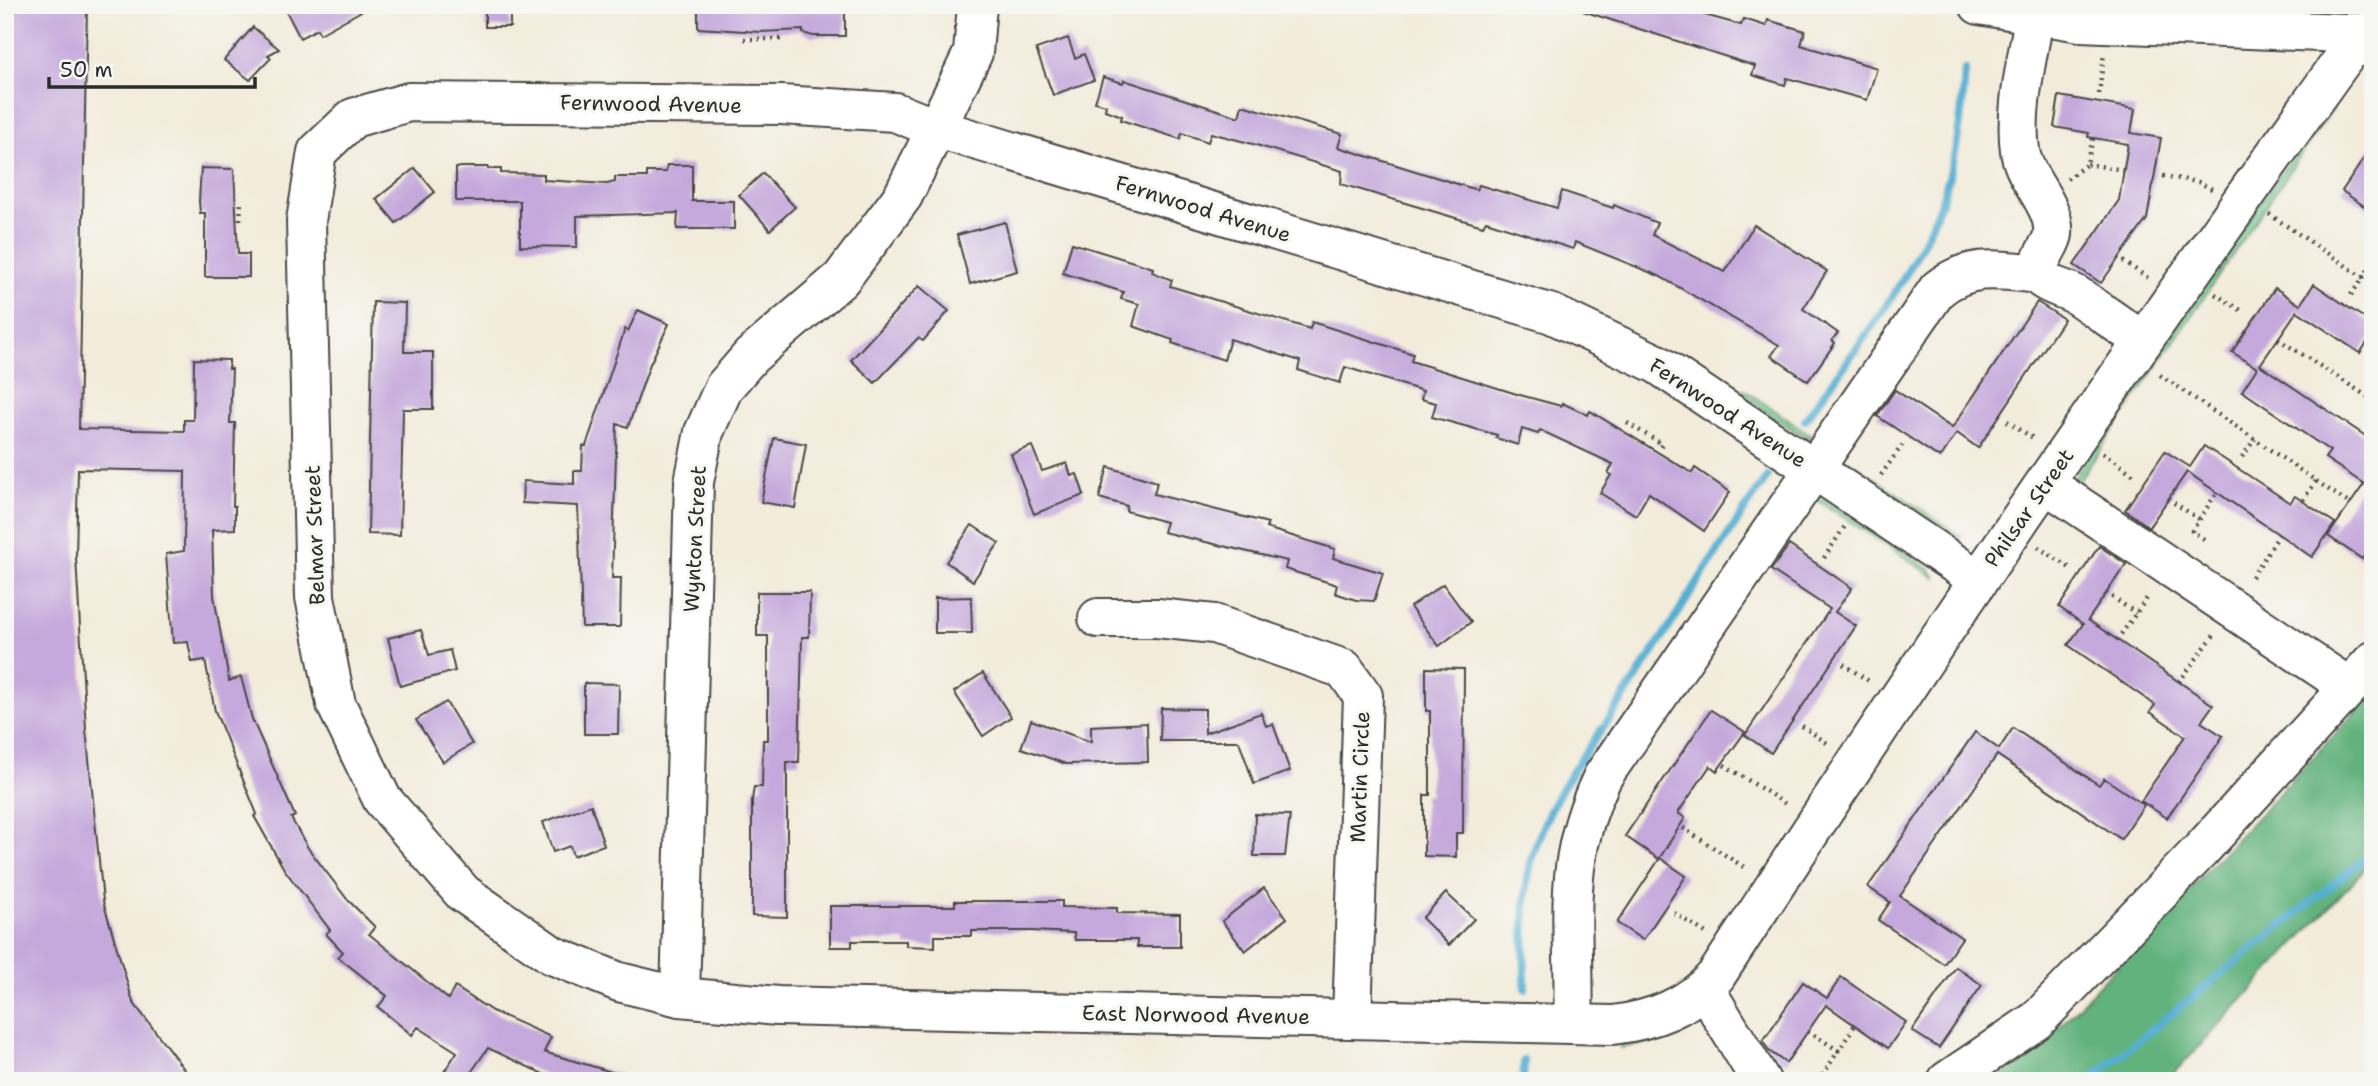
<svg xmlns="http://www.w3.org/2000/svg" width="2378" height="1086" font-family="'Shantell Sans',sans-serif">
	<rect width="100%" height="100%" fill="#f6f6f2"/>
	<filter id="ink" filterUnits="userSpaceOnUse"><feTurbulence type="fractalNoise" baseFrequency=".0143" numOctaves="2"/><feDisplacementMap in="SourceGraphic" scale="14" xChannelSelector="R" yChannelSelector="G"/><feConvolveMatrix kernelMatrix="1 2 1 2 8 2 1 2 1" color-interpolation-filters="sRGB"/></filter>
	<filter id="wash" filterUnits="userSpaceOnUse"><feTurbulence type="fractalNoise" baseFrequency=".00686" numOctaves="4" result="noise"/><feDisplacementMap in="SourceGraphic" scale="28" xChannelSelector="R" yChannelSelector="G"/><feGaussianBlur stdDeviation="1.57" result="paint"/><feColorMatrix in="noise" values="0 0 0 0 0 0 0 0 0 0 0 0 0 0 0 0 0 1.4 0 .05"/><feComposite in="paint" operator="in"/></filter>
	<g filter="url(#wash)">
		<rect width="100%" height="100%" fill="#f3ecdb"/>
		<g fill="#78cf93" stroke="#527d5f" stroke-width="2">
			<polygon points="2335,94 2340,97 2075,487 2074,478"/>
			<path d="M1743 389 1820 441C1805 442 1757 405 1742 394Z"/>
			<polygon points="1840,455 1961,536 1961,540 1841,461"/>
			<polygon points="1820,495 1931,570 1936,578 1813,497"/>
			<polygon points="1691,1020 1695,1025 1665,1040 1620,1048 1622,1042 1677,1030"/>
		</g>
		<polygon fill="#62b27d" stroke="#466e54" stroke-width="2" points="2373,694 2373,860 2167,1081 1992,1081 2032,1056"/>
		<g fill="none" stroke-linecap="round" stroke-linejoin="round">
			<g stroke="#54afd2" stroke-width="8">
				<path d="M1805 420C1851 354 1907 287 1937 212 1956 166 1962 119 1965 70"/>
				<path d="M1525 988C1525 945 1521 896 1533 855 1551 792 1585 756 1620 703 1670 628 1716 550 1768 476"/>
				<polyline points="1523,1081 1524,1061"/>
				<polyline points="2088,1081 2373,852"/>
			</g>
		</g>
		<g id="blocks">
			<g fill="#c5a9dc">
				<polygon points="5,5 87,5 79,429 184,431 184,420 193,420 194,359 229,360 229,369 232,369 230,423 235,423 233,506 235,506 235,529 212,530 214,596 229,681 241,677 252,719 295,816 291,818 308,848 347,899 375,927 369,934 448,999 455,987 492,1011 551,1037 544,1052 622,1075 621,1081 558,1081 488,1048 465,1081 438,1081 457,1052 418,1027 412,1035 378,1007 387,996 338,957 343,952 326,934 330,930 284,869 254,816 257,814 215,711 205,660 192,662 188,642 173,643 166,554 184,551 185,471 78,469 76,558 86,729 103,901 133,1002 193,1081 5,1081"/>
				<polygon points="283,5 372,5 320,34 317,29 300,38"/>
				<rect x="485" y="5" width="25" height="22"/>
				<polygon points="698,5 845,5 845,36 813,36 803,33 803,30 760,32 698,28"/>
				<polygon points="1584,5 1684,5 1683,9 1741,25 1744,19 1766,26 1768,20 1805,31 1801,45 1877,68 1867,100 1787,78 1785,85 1752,75 1755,66 1583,11"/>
				<polygon points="253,27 279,49 268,55 271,58 250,80 224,60"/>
				<polygon points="1068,38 1075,58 1084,54 1094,80 1053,95 1036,49"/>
				<polygon points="1103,77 1123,83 1124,80 1239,117 1242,105 1342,134 1338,147 1477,190 1479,185 1557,208 1562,191 1613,208 1614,205 1657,223 1652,235 1725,272 1754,225 1827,271 1803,309 1838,333 1832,340 1835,343 1808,381 1771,356 1779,345 1659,276 1575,242 1573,249 1486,221 1483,226 1341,184 1342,171 1253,144 1211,133 1208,142 1182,133 1180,139 1121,120 1122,116 1105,110 1106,105 1095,102"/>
				<polygon points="2059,96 2135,109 2131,133 2161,138 2147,219 2101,283 2074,265 2119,200 2128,144 2088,137 2089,133 2054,127"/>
				<polygon points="2373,145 2373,212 2342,191"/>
				<polygon points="667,165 692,165 692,201 734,201 734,229 677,229 678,213 577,216 577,247 520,246 520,201 456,201 456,168 461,167 488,167 488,169 501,169 501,173 544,174 544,180 607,184 615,182 615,177 647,177 647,172 666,172"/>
				<polygon points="201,168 234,169 238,254 249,254 249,277 205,277 205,213 200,213 199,201"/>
				<polygon points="415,168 435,192 396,223 376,199"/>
				<polygon points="763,173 795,207 770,230 739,195"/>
				<polygon points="1005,222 1017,271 970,284 957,235"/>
				<polygon points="1072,243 1153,268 1152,272 1172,280 1170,286 1310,329 1312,322 1413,354 1411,361 1520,395 1561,406 1562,403 1588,415 1590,411 1692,473 1695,468 1730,492 1704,531 1649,493 1636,515 1600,493 1611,475 1608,473 1613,464 1540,430 1538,434 1522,429 1518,445 1496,438 1497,435 1432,417 1436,403 1421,399 1423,391 1345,367 1340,383 1298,370 1300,361 1230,339 1224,360 1172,343 1173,340 1133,326 1139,304 1121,299 1123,292 1063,273"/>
				<polygon points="2314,284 2373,324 2373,334 2360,353 2297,311 2260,365 2373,441 2373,543 2362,559 2328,536 2364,484 2325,458 2330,451 2242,391 2257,368 2232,352 2275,288 2300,305"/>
				<polygon points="919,286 949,311 923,341 918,338 875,383 851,360"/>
				<polygon points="373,302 405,303 404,352 433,352 433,409 403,409 400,535 368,534"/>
				<polygon points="2037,302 2064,319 1978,448 1957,433 1940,458 1877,416 1895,390 1952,428"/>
				<polygon points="638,310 669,324 650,364 628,427 617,424 612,578 621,578 620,627 582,627 578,506 522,503 523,481 574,484 574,471 582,471 583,446 586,446 625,329 628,331"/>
				<polygon points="774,438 806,444 795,508 761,502"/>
				<polygon points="1032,446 1042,471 1067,463 1071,476 1077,474 1084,495 1034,514 1011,454"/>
				<polygon points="2204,446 2290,503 2295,496 2335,523 2312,557 2187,472 2149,527 2125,510 2165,451 2190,467"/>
				<polygon points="1108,467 1157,482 1154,494 1268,523 1266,528 1335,549 1333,558 1383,573 1374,601 1356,600 1335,593 1337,585 1285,569 1287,561 1163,532 1166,522 1126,511 1127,506 1099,498"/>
				<polygon points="972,525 999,543 973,581 946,562"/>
				<polygon points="1789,545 1852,588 1835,612 1856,626 1771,753 1745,735 1830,609 1771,570"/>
				<polygon points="2099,546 2126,564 2088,620 2213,705 2201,722 2223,736 2167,818 2141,801 2185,736 2150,712 2155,705 2068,645 2083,624 2059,607"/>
				<polygon points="1443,584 1471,622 1439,646 1410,607"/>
				<polygon points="757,592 810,592 809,637 802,637 799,762 787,762 787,917 752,916 752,800 754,787 762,787 763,740 768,740 768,636 757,636"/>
				<polygon points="971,597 972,633 935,633 935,598"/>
				<polygon points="421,630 429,655 450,650 455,671 400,686 388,638"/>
				<polygon points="1426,668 1464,669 1463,833 1456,833 1456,857 1424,856 1424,795 1430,795 1430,711 1426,711"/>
				<polygon points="983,673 1011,717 983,736 954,692"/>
				<polygon points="584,683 619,684 618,734 584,734"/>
				<polygon points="446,702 472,744 443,762 416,720"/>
				<polygon points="1161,708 1205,709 1205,733 1261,713 1266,726 1273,724 1290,771 1254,784 1239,741 1160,741"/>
				<polygon points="1711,710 1745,732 1717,771 1710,766 1678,813 1685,818 1659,859 1625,836"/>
				<polygon points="1031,720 1091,742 1091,726 1147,723 1148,762 1066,764 1021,748"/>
				<polygon points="2013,728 2099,785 2104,778 2144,805 2121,839 1997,755 1900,896 1962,938 1944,964 1878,920 1890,902 1868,887 1975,732 1999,749"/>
				<polygon points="591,805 604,845 573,856 570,846 553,852 543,822"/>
				<polygon points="1255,814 1290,815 1285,856 1254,856"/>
				<polygon points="1660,858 1686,876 1643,940 1617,923"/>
				<polygon points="1264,888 1287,918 1245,951 1222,921"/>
				<polygon points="1446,893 1474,919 1449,945 1422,918"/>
				<polygon points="955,901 1062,901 1062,907 1117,908 1117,913 1180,914 1180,947 1137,947 1137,940 1075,940 1074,933 1032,931 972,931 972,936 935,936 935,947 906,946 906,941 852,941 852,947 830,947 830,906 955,906"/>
				<polygon points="1956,967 1982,985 1939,1048 1912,1031"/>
				<polygon points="1841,977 1906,1022 1888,1048 1826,1005 1786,1063 1769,1051 1763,1041 1803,982 1827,998"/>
			</g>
		</g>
	</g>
	<g filter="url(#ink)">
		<use href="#blocks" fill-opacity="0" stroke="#494845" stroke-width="2"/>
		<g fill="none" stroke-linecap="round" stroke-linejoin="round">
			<defs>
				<g id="minor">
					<polyline points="1979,5 2080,22 2344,33 2362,33 2373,29"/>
					<path d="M2034 16C2028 59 2014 107 2020 150 2023 179 2056 205 2053 234 2052 246 2030 267 2042 279 2050 286 2066 289 2076 295 2099 310 2120 326 2143 341"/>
					<polyline points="2046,484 2349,687"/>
					<path d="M1979 580 1657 364 1552 314 935 128 895 112 781 105 409 102 353 118 317 152 306 221 315 597 336 704 382 799 463 893 552 955 619 982 680 997 778 1006 1613 1025C1653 1020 1688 1007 1716 976 1923 657 2138 342 2362 33L2373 50"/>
					<polyline points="1098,618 1157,618 1214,624 1344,669 1363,696 1352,1018"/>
					<polyline points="1705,989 1761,1081"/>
					<polyline points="680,997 694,482 704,432 724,387 751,356 841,279 903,196 973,53 977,5"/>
					<path d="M1573 1024C1577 928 1558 868 1603 776L1938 289C1971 263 2000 270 2039 274"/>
					<polyline points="1947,1081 2037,1020 2201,850 2373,661"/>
				</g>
			</defs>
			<use href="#minor" stroke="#494845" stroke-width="42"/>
			<g stroke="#494845" stroke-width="4.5" stroke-dasharray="2 5" stroke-linecap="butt">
				<polyline points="744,39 781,39"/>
				<polyline points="2099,94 2104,53"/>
				<polyline points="2087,164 2124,170"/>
				<polyline points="2163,176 2198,182 2212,189"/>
				<polyline points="2067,179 2087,164 2093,138"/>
				<polyline points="2269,214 2373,284"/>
				<polyline points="240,220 241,200"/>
				<polyline points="2123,261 2148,278"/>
				<polyline points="2215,294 2244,312"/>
				<polyline points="2351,295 2373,263"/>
				<polyline points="2278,339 2373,400"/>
				<polyline points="2160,375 2347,502"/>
				<polyline points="2007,421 2036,440"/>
				<polyline points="1627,423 1662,444 1659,449"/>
				<polyline points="2103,453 2134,475"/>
				<polyline points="2242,457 2255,439"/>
				<polyline points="1881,475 1903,444"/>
				<polyline points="2168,499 2199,519"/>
				<polyline points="2303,500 2316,481"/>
				<polyline points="2204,539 2192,531 2217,492"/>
				<polyline points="2038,547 2070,568"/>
				<polyline points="1824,558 1845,526"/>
				<polyline points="2252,577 2279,535"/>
				<polyline points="2106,593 2136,613"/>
				<polyline points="2117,640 2147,598"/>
				<polyline points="1843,664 1872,683"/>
				<polyline points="2179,682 2214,635"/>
				<polyline points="1802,726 1830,745"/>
				<polyline points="1724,765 1789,806"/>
				<polyline points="1683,828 1747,869"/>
				<polyline points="1674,913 1706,933"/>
				<polyline points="1808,1031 1839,1051"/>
				<polyline points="1616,1078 1624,1081"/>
				<polyline points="1819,1081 1855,1025"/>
			</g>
			<use href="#minor" stroke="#fff" stroke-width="38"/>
		</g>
	</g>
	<g text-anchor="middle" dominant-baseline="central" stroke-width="6" stroke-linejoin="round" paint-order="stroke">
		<g font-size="21" fill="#2b2b2b" stroke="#f6f6f2">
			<text transform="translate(651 104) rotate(1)">Fernwood Avenue</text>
			<text transform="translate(1203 209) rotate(17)">Fernwood Avenue</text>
			<text transform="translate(1728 413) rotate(33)">Fernwood Avenue</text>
			<text transform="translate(2029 508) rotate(-55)">Philsar Street</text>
			<text transform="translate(315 535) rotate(-92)">Belmar Street</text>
			<text transform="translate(695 539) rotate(-87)">Wynton Street</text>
			<text transform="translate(1360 777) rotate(-88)">Martin Circle</text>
			<text transform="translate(1196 1015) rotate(1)">East Norwood Avenue</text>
		</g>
	</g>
	<rect width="2378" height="1086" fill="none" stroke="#f6f6f2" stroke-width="28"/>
	<path d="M49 77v10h206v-10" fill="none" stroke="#2b2b2b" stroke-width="3.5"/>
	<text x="60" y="77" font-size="21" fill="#2b2b2b" stroke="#f6f6f2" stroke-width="5" paint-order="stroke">50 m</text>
</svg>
